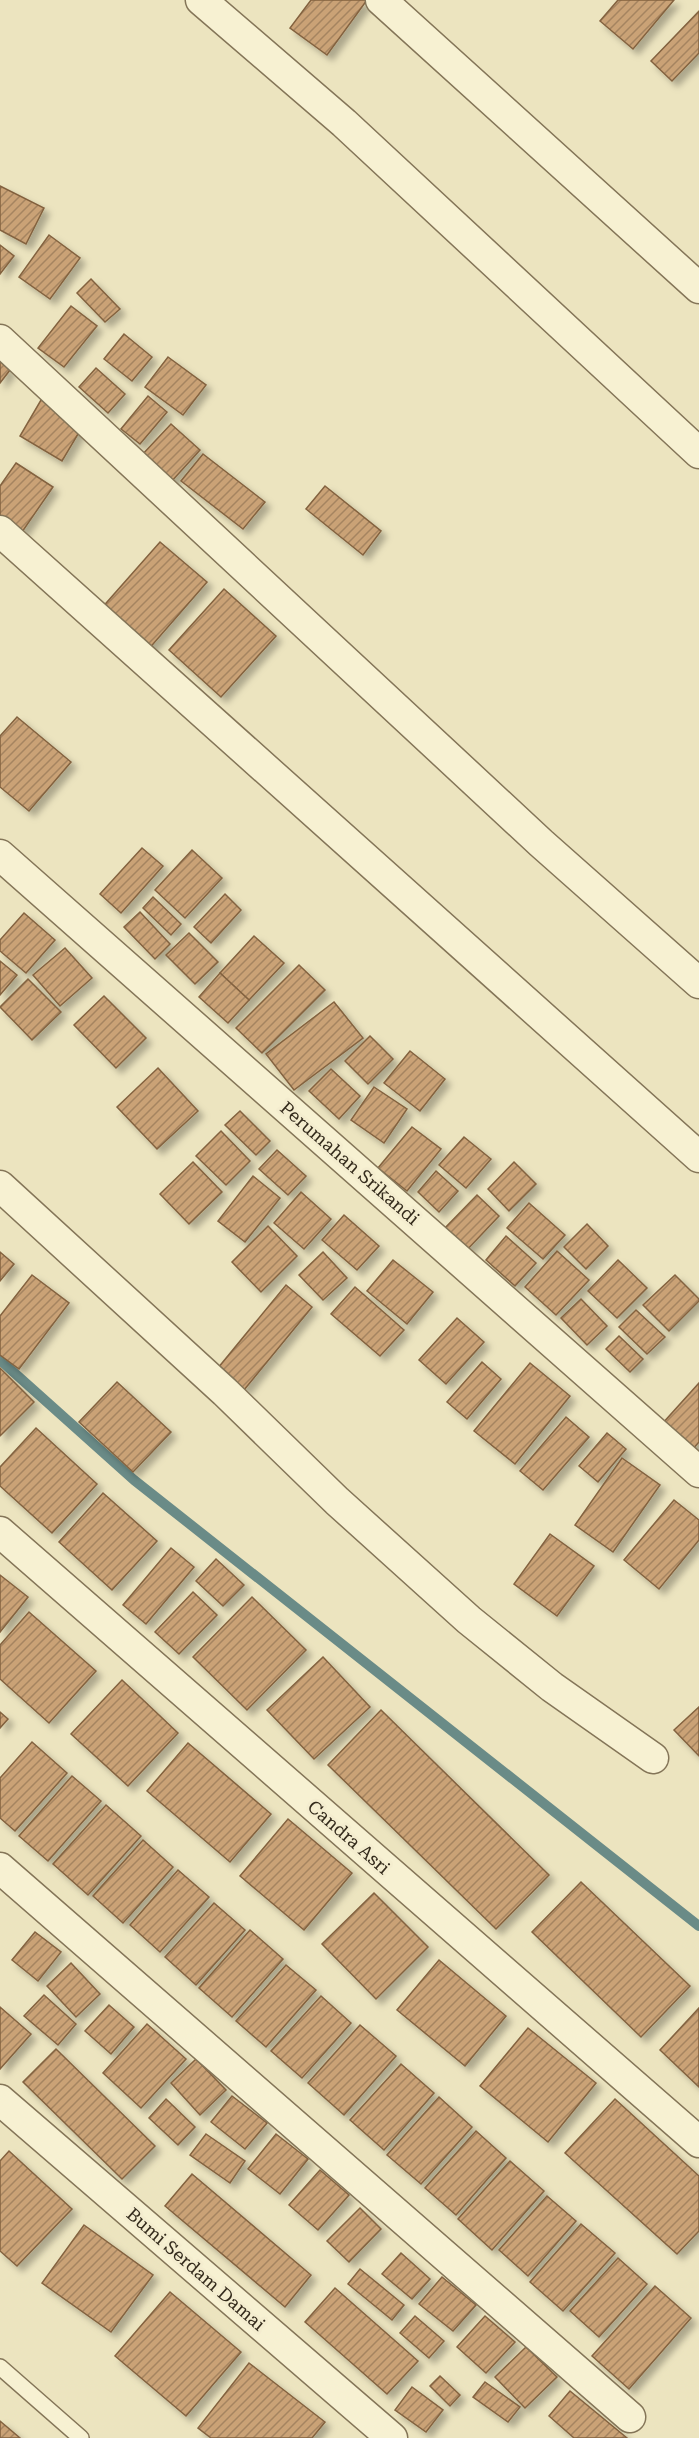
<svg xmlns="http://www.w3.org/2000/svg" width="699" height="2438" font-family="'Roboto Serif',serif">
	<defs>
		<pattern id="building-hatch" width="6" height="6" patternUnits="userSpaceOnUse" patternTransform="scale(1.5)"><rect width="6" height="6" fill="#caa276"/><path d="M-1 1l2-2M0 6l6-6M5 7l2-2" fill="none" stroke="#a58460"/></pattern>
		<filter id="shadow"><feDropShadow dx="5.5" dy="5.5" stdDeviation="3" flood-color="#0004"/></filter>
	</defs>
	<rect width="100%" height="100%" fill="#ece4bf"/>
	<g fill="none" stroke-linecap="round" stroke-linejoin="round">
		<polyline stroke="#6a8b87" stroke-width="10" points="0,1360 134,1480 699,1926"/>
	</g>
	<g fill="url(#building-hatch)" stroke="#83623f" stroke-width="1.5" filter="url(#shadow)">
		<polygon points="311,0 367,0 327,55 290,28"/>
		<polygon points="618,0 674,0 633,49 600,21"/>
		<polygon points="699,11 699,53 672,81 651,61"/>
		<polygon points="0,186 44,208 26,244 0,230"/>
		<polygon points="49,235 80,258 50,299 19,277"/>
		<polygon points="0,245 14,256 0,274"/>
		<polygon points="91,279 120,309 105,322 77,293"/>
		<polygon points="71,306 97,326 64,367 38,348"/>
		<polygon points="124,334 152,357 132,381 104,359"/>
		<polygon points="168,357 206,385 183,415 145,387"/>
		<polygon points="0,361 10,370 0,383"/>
		<polygon points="96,368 125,394 108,413 79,387"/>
		<polygon points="148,396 167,412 140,444 121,429"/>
		<polygon points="41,400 84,424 62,461 20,436"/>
		<polygon points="171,424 200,450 171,482 141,456"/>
		<polygon points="203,454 265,502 243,529 181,481"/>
		<polygon points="16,463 53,487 22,532 0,517 0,486"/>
		<polygon points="325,486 381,531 363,555 306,509"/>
		<polygon points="160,542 207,582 147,651 100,610"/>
		<polygon points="224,589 276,636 221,697 169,650"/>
		<polygon points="17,717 71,762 29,811 0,787 0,736"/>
		<polygon points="142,848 163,866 121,913 100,894"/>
		<polygon points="192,850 222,878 185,918 155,890"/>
		<polygon points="225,894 241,910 211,943 194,927"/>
		<polygon points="153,897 181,924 171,935 143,908"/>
		<polygon points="140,912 170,944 155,959 124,927"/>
		<polygon points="24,913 55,940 26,973 0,951 0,940"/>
		<polygon points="189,933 218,962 195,984 166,955"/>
		<polygon points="254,936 284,963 249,1000 220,973"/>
		<polygon points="65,948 92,978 60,1006 33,975"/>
		<polygon points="0,961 17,975 0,995"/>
		<polygon points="299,965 325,990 262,1053 236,1028"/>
		<polygon points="220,973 249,1000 228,1023 199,997"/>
		<polygon points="28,979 61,1012 32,1040 0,1007"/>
		<polygon points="104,996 146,1038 116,1068 74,1025"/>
		<polygon points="334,1002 363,1038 294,1090 266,1054"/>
		<polygon points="370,1036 393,1059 368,1084 345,1061"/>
		<polygon points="410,1051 445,1079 420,1111 384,1083"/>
		<polygon points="158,1068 198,1111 157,1149 117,1107"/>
		<polygon points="331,1069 360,1096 339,1119 309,1091"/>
		<polygon points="374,1087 407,1109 384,1143 351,1120"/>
		<polygon points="240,1111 270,1141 256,1155 225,1125"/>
		<polygon points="412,1127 441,1149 407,1191 378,1168"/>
		<polygon points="221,1131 250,1161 226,1185 196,1156"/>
		<polygon points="464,1137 491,1159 466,1188 439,1165"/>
		<polygon points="277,1150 306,1176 288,1195 259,1169"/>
		<polygon points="193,1162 222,1192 189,1224 160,1194"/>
		<polygon points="514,1162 536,1184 509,1211 488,1189"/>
		<polygon points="436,1171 458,1191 439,1212 418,1192"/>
		<polygon points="253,1176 280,1198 245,1242 218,1221"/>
		<polygon points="301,1192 331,1219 304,1249 274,1223"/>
		<polygon points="477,1195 499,1216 465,1252 442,1231"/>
		<polygon points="529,1203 565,1235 543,1259 507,1228"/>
		<polygon points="344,1215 379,1246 357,1270 322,1240"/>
		<polygon points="587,1224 608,1246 586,1269 564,1247"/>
		<polygon points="268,1226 297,1256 261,1292 232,1262"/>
		<polygon points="506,1236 536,1263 515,1286 486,1260"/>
		<polygon points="557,1251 589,1280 556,1315 525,1287"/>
		<polygon points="0,1252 14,1264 0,1281"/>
		<polygon points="323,1252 347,1278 323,1300 299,1275"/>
		<polygon points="393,1260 433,1292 407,1324 367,1291"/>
		<polygon points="618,1260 647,1288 617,1318 588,1291"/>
		<polygon points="32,1275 69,1303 19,1369 0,1355 0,1316"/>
		<polygon points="675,1275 699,1299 699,1301 669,1331 643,1305"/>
		<polygon points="286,1285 312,1307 244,1390 218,1368"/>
		<polygon points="355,1287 404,1330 380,1356 331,1314"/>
		<polygon points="581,1299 607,1326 587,1345 561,1318"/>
		<polygon points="636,1310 665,1337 647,1354 619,1327"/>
		<polygon points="457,1318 484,1342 446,1384 419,1360"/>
		<polygon points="619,1336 643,1359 630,1372 606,1349"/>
		<polygon points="482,1362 501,1379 467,1419 447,1402"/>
		<polygon points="530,1363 570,1396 515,1464 474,1431"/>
		<polygon points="0,1368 34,1402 0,1436"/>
		<polygon points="117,1382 171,1432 133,1472 79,1422"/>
		<polygon points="699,1383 699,1442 692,1450 662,1424"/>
		<polygon points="566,1417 589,1437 543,1490 520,1471"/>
		<polygon points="36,1428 97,1484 52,1533 0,1486 0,1467"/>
		<polygon points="607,1433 626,1449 598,1482 579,1466"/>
		<polygon points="622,1458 660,1485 613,1552 575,1525"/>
		<polygon points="103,1493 157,1541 112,1590 59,1542"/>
		<polygon points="674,1500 699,1520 699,1540 659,1589 624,1560"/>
		<polygon points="550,1534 594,1566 557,1616 514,1584"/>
		<polygon points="171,1548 194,1567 146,1624 123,1605"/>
		<polygon points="216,1559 244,1585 223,1606 196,1581"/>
		<polygon points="0,1575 28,1597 0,1632"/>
		<polygon points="193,1592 217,1615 179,1654 155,1632"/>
		<polygon points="252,1597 306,1650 247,1710 193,1657"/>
		<polygon points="29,1612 96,1671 49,1723 0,1679 0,1645"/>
		<polygon points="323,1657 370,1707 314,1759 267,1710"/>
		<polygon points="122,1680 178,1733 128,1786 71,1734"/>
		<polygon points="699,1707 699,1756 674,1730"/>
		<polygon points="381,1710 549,1875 496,1929 328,1765"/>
		<polygon points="0,1712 8,1719 0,1728"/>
		<polygon points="32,1742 67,1773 15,1831 0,1818 0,1778"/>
		<polygon points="188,1743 271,1814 230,1862 147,1791"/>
		<polygon points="72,1776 101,1801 48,1861 19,1836"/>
		<polygon points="106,1805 141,1836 88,1895 53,1864"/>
		<polygon points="288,1819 352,1873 304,1930 240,1876"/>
		<polygon points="143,1840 173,1867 123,1923 93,1896"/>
		<polygon points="178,1870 209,1897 160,1952 130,1925"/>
		<polygon points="581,1882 690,1986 641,2037 532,1932"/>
		<polygon points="374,1893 428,1947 376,1999 322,1944"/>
		<polygon points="214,1903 245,1930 196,1985 165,1957"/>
		<polygon points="250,1930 283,1959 232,2017 199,1988"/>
		<polygon points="35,1932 61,1952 38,1981 12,1960"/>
		<polygon points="439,1960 506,2016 465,2066 397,2010"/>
		<polygon points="71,1963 100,1994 76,2017 47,1986"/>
		<polygon points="286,1965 316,1990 266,2047 236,2021"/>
		<polygon points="44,1995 76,2024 58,2045 24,2016"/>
		<polygon points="321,1996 351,2023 302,2078 271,2051"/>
		<polygon points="109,2005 134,2027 111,2054 85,2031"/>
		<polygon points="0,2007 31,2034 0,2069"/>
		<polygon points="699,2008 699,2087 660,2050"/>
		<polygon points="147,2024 186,2059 141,2108 103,2073"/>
		<polygon points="360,2025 396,2056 344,2115 308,2083"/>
		<polygon points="528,2028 596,2083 548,2142 480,2086"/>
		<polygon points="56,2049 155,2146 122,2179 23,2082"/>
		<polygon points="196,2059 226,2090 200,2115 171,2083"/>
		<polygon points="401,2064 434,2093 384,2150 350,2120"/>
		<polygon points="232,2096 267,2123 245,2149 211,2122"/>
		<polygon points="439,2097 472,2127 421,2184 387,2155"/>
		<polygon points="166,2099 195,2127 178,2145 149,2118"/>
		<polygon points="615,2099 699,2176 699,2231 677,2254 565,2153"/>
		<polygon points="476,2131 506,2158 456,2215 425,2188"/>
		<polygon points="206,2134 245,2161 230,2183 190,2155"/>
		<polygon points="276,2134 308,2159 280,2194 248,2169"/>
		<polygon points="9,2151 72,2209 17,2266 0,2251 0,2161"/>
		<polygon points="510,2161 544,2191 492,2250 458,2219"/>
		<polygon points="320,2170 349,2195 318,2230 289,2205"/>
		<polygon points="192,2174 311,2275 285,2307 165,2206"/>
		<polygon points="547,2196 576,2221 528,2276 499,2250"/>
		<polygon points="360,2208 381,2229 349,2262 327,2241"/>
		<polygon points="581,2224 615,2253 563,2311 530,2282"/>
		<polygon points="84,2225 153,2275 111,2332 42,2283"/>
		<polygon points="401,2253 430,2279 412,2299 382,2274"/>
		<polygon points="618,2258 647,2284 599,2337 570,2311"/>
		<polygon points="360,2269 404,2305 392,2320 348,2284"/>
		<polygon points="442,2277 476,2305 453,2331 419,2304"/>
		<polygon points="655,2286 691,2318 629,2389 592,2356"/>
		<polygon points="335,2288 418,2361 387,2394 305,2322"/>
		<polygon points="170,2292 241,2352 186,2416 115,2356"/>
		<polygon points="415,2316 444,2341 429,2358 400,2333"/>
		<polygon points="485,2316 515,2342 486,2373 457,2347"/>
		<polygon points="526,2347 557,2377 525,2408 495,2377"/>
		<polygon points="249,2363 325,2422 312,2438 211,2438 198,2428"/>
		<polygon points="440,2376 460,2395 450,2406 430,2386"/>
		<polygon points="485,2382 520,2407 508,2422 473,2397"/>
		<polygon points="412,2387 443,2410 426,2432 395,2410"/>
		<polygon points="570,2391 627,2438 574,2438 549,2416"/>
		<polygon points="0,2421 20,2438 0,2438"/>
	</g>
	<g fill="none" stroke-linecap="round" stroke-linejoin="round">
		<defs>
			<polyline id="service" points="0,2367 81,2438"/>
			<g id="minor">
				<polyline points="201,0 344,123 699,453"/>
				<polyline points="381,0 699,288"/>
				<polyline points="0,340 541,843 699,983"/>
				<polyline points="0,531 699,1157"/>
				<polyline points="0,855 699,1472"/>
				<polyline points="0,1186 225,1392 337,1501 469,1620 552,1687 653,1758"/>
				<polyline points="0,1532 699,2142"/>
				<polyline points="0,1868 630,2417"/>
				<polyline points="0,2100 392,2438"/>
			</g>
		</defs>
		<use href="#service" stroke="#847558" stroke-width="18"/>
		<use href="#minor" stroke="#847558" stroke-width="33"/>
		<use href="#service" stroke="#f7f1d2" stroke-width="15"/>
		<use href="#minor" stroke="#f7f1d2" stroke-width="30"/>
	</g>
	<g text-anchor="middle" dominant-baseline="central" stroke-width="6" stroke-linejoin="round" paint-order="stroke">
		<g font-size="18" fill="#342b1c" stroke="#f4edcf">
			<text transform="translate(350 1163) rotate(41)">Perumahan Srikandi</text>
			<text transform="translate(349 1837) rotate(41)">Candra Asri</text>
			<text transform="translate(196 2269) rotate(41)">Bumi Serdam Damai</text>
		</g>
	</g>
</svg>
